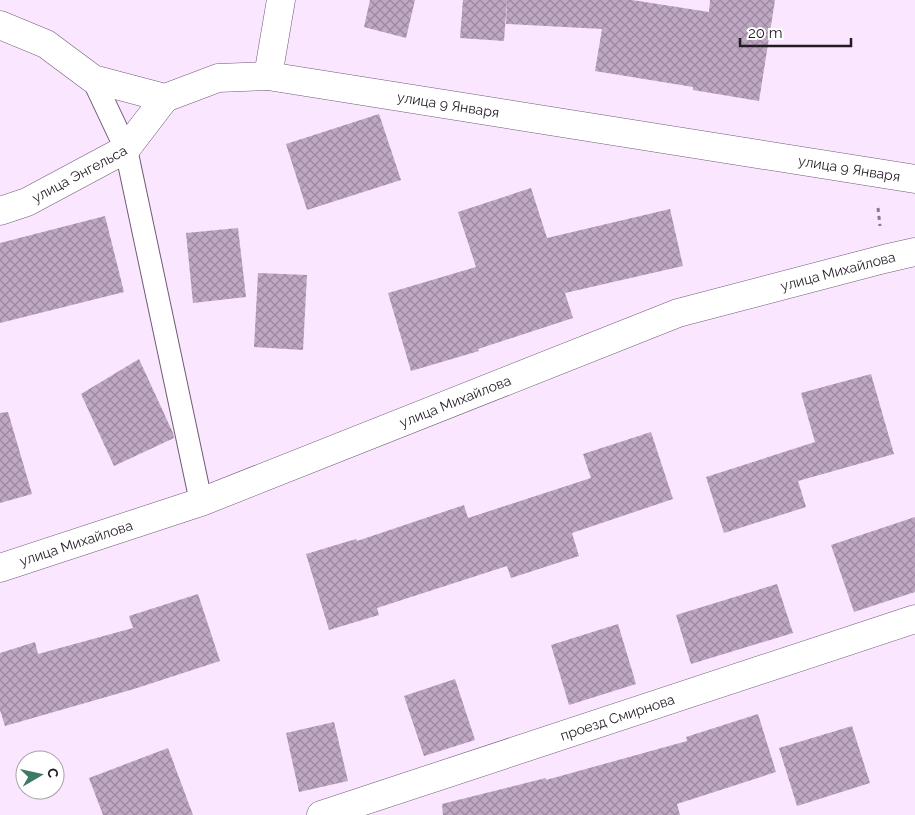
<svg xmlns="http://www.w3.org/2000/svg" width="915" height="815" font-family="Raleway,sans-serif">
	<defs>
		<pattern id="building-cross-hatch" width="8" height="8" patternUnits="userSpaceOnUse" patternTransform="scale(1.25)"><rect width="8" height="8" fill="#bfa8c4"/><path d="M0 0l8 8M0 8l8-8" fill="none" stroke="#9b889f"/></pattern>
	</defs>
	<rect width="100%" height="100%" fill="#fae6fe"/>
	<g fill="url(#building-cross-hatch)">
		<polygon points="370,0 415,0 406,38 364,27"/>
		<polygon points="463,0 507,0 504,41 460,38"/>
		<polygon points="507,0 632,0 709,12 710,0 775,0 759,101 693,90 693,87 595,71 602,29 506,24"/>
		<polygon points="379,114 401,180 307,210 286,144"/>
		<polygon points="531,188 547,238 670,209 683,266 565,293 573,318 478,349 479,351 411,371 388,293 476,267 458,212"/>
		<polygon points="105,216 124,292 0,323 0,243"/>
		<polygon points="238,228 246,297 193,303 186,233"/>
		<polygon points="258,273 307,275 303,350 254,347"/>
		<polygon points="139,359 173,433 174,438 114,466 81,394"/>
		<polygon points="871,374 894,454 798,481 806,507 724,533 706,477 815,442 801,393"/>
		<polygon points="8,412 32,494 0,503 0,413"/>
		<polygon points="651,432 673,499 572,533 579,556 511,578 507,566 377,608 379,615 329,630 306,554 356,539 357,541 464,505 468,518 591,478 583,454"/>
		<polygon points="915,517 915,592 854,612 831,545"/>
		<polygon points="777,584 793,633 691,664 676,615"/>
		<polygon points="198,594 220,661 134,689 5,726 0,710 0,653 35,642 38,654 133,628 129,616"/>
		<polygon points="618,624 636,684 569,705 551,645"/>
		<polygon points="455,679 475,740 424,756 404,696"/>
		<polygon points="758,714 776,772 677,804 680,815 443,815 442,804 546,778 546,780 687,741 686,737"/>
		<polygon points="334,722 348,781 299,792 286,733"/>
		<polygon points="852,726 870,783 797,806 779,748"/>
		<polygon points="168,748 193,815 103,815 89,778"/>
	</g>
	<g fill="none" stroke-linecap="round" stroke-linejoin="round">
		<defs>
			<polyline id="lane" points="93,79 126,149 201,502"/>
			<g id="street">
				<path id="s1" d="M0 25 46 44 93 79 165 98 218 78 268 76 915 179"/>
				<polyline points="268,76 281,0"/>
				<path id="s2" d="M0 211 27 202 126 149 165 98"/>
				<path id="s3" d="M0 568 201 502 678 313 884 259 915 252"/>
				<path id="s4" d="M321 815 915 619"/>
			</g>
		</defs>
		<use href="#lane" stroke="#705b75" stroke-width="24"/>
		<use href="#street" stroke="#705b75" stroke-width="29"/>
		<polyline stroke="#897a8b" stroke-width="3" stroke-dasharray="4 4" stroke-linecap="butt" points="878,208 880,226"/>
		<use href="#lane" stroke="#fff" stroke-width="22"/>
		<use href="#street" stroke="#fff" stroke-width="28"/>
	</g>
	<g text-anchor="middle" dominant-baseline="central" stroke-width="4.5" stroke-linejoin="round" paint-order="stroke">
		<g font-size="14" fill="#231a25" stroke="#fff">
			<text stroke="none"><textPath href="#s1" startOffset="472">улица 9 Января</textPath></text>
			<text stroke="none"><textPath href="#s1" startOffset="878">улица 9 Января</textPath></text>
			<text stroke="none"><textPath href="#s2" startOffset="88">улица Энгельса</textPath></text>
			<text stroke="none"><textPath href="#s3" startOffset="890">улица Михайлова</textPath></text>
			<text stroke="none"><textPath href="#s3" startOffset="485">улица Михайлова</textPath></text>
			<text stroke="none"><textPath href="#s3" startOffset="80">улица Михайлова</textPath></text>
			<text stroke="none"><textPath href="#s4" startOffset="312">проезд Смирнова</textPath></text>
		</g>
	</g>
	<g transform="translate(40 775) rotate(81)"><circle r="24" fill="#ffffff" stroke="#a7a3a8"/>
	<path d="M0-4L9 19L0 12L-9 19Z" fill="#3e7b67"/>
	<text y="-8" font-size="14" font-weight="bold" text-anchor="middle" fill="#231a25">С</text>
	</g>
	<path d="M740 38v8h111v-8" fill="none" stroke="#231a25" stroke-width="2.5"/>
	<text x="748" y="38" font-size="15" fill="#231a25" stroke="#ffffff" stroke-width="4" paint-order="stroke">20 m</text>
</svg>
